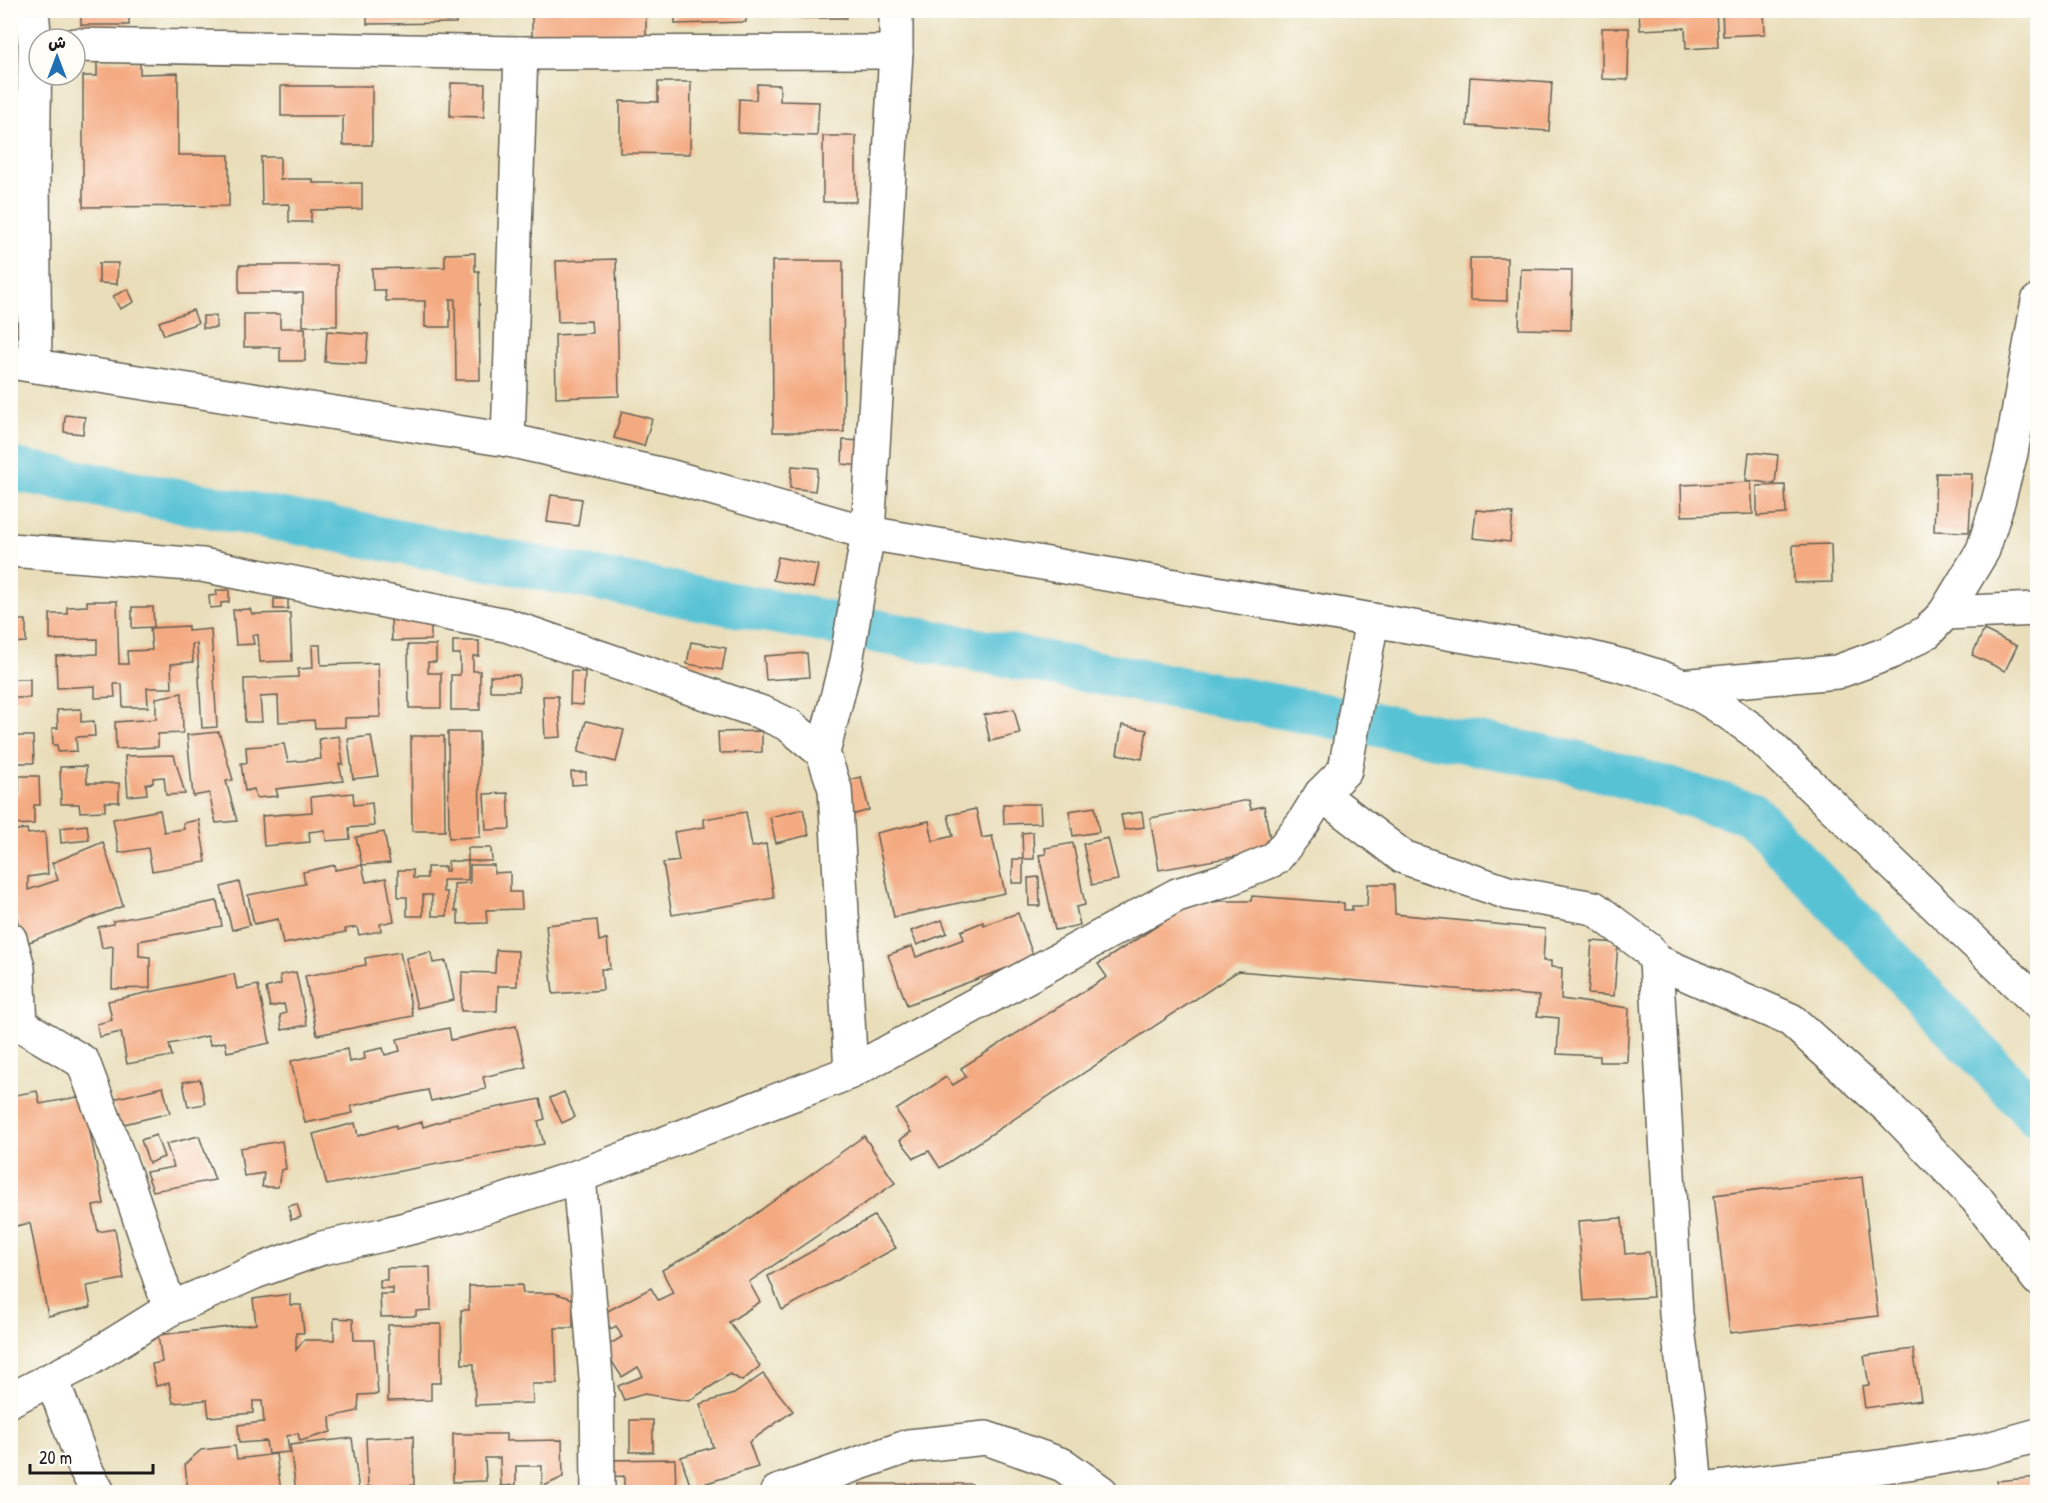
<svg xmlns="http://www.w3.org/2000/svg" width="2048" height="1503" font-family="'Patrick Hand','Playpen Sans Arabic',sans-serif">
	<rect width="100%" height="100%" fill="#fdfcf7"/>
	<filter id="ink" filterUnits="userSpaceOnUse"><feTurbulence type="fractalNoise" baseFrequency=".0167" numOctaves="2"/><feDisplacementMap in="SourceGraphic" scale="12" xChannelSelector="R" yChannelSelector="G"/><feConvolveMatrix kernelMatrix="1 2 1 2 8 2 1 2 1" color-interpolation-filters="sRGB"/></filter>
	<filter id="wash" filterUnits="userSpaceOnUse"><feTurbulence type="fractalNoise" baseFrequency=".008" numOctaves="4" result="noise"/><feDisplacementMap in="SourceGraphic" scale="24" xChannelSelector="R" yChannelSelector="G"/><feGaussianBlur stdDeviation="1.35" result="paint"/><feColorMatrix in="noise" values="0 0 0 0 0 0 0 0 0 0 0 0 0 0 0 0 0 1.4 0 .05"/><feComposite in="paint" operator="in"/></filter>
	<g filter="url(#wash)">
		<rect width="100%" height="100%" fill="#e9deb9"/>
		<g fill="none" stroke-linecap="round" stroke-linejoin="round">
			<polyline stroke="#59c2d5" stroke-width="44" points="10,469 1575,762 1751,813 2038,1116"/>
		</g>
		<g id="blocks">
			<g fill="#f4aa81">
				<rect x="81" y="10" width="48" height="15"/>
				<polygon points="367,10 456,10 456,23 367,24"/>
				<polygon points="532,10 646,10 646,46 532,47"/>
				<polygon points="675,10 746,10 746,22 675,24"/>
				<rect x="797" y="10" width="49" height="8"/>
				<polygon points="1639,10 1716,10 1718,47 1686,49 1685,28 1640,30"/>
				<polygon points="1722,10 1764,10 1765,34 1723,36"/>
				<polygon points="1602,28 1629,28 1628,80 1602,79"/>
				<polygon points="97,61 140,61 140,74 178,73 178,155 229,155 229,206 83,207 83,76 97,76"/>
				<polygon points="1470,77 1552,82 1549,131 1467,126"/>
				<polygon points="658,82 691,82 690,154 620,153 620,101 658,102"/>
				<polygon points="451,83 485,84 484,117 450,116"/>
				<polygon points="757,84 780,85 780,101 819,102 817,136 738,133 739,99 756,100"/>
				<polygon points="281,86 372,86 372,145 343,145 343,116 281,116"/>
				<rect x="823" y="136" width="33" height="66"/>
				<polygon points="261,157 280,157 280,179 313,179 313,183 362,183 362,209 311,210 311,222 289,222 289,204 262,205"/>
				<polygon points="475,253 475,271 479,271 480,380 456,380 455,299 450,299 450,327 425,327 425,301 386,301 385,290 373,290 372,269 445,267 445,254"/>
				<polygon points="1470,258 1507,258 1507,301 1470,300"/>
				<polygon points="616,259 619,396 556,398 555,335 592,333 591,321 558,322 556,261"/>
				<polygon points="772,261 843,261 844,432 773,432"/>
				<polygon points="99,263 118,263 117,284 99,283"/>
				<polygon points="239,265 337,265 337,326 303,326 303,293 239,293"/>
				<polygon points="1521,269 1572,270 1571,330 1519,329"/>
				<polygon points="128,289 134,302 120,309 113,296"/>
				<polygon points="10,307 20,322 10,328"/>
				<polygon points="193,310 198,323 164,335 159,322"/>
				<polygon points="244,314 280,314 280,328 305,328 305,361 280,361 280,347 244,347"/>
				<rect x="203" y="316" width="13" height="12"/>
				<polygon points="327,331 368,334 366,364 325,362"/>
				<polygon points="622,411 652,419 644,446 614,438"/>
				<polygon points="65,415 85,417 83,434 64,432"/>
				<polygon points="843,440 864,441 863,466 842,464"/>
				<polygon points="1749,452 1778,455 1775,484 1746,480"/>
				<polygon points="792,466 818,468 815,491 790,488"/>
				<polygon points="1936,473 1972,474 1969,532 1934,531"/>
				<polygon points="1751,482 1753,514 1682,516 1681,485"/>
				<polygon points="1785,485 1786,514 1757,516 1757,486"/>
				<polygon points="551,495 582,499 578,526 547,522"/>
				<polygon points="1476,510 1513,513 1510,542 1473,538"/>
				<polygon points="1831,544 1832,582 1794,583 1793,545"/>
				<polygon points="778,557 818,565 813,588 773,580"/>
				<polygon points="216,590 229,590 229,602 221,603 221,607 210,608 209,596 217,595"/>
				<rect x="274" y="599" width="14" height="10"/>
				<polygon points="87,601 117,601 119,664 128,664 127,651 152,650 150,628 188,626 188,631 211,629 217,727 202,728 197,644 192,644 193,662 171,664 172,688 147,688 148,707 123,707 122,684 114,684 115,697 95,698 95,686 57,688 56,656 97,654 97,639 50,640 50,614 67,614 67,607 87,606"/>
				<polygon points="132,607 153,607 154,627 132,628"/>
				<polygon points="250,609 252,614 290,613 292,661 260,662 258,635 252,635 254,644 236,645 233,610"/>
				<polygon points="431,619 431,640 392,641 391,620"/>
				<polygon points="10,620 26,620 26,642 10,643"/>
				<polygon points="1984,630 2017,646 2005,671 1972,655"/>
				<polygon points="453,641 479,641 479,656 473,656 473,671 480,671 480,710 451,710 451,675 460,675 460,654 453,654"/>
				<polygon points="691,642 726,648 722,670 687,664"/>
				<polygon points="312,645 320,645 321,665 378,663 380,717 345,718 345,727 315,728 314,720 279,722 278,696 260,697 262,722 245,722 244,679 298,677 298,669 313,668"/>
				<polygon points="408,645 436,645 436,662 428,662 428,673 441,673 441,708 409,708"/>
				<polygon points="807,653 809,677 766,680 764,656"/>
				<polygon points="571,671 585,672 583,705 570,704"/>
				<polygon points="519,675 519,691 490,691 490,676"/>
				<rect x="10" y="679" width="20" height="19"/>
				<polygon points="182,693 183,733 158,734 158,747 116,749 115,722 156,719 156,698"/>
				<polygon points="543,696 558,696 561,737 545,738"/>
				<polygon points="81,709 81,722 94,721 95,736 76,737 77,751 58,752 57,745 53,745 52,728 58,728 57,710"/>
				<polygon points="1014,709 1020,734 990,741 984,715"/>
				<polygon points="586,721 624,730 616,762 578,752"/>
				<polygon points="1122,725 1147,730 1142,759 1117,754"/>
				<polygon points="762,731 762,752 719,753 718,732"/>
				<polygon points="219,732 233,780 226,781 237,821 216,823 209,793 193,796 187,735"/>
				<polygon points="448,732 479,732 480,837 449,838"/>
				<polygon points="10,736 33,736 34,763 10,763"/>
				<polygon points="339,736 343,764 339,764 343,781 276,789 278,796 256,798 254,789 245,791 241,763 247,763 246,747 284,744 288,762 321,759 319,739"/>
				<polygon points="371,736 378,776 353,779 348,739"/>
				<polygon points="411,736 444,736 445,831 412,831"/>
				<polygon points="174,755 185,794 166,795 164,777 153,778 153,783 146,784 147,794 128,796 125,756"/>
				<polygon points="86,766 87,783 119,783 119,802 105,802 105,811 80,812 79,804 61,804 60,767"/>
				<polygon points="571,772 586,772 586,784 572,785"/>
				<polygon points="19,776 39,776 40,805 34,805 34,824 10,825 10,794 19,793"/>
				<polygon points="861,777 869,810 852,815 844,781"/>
				<polygon points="353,793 354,805 372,803 374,826 349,828 350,839 326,841 325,830 309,832 310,842 264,846 262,816 312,812 311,797"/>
				<polygon points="508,793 510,829 486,830 484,794"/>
				<polygon points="1249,800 1251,809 1264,806 1272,850 1159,870 1150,818"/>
				<polygon points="1003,804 1040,804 1041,823 1004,824"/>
				<polygon points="1095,807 1099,832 1073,836 1069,811"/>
				<polygon points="803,809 809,835 776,843 770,817"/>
				<polygon points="976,809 982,838 992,836 1005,893 894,917 876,833 929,821 933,841 953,836 948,815"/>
				<polygon points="160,810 164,832 184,829 183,823 199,820 206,862 152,871 148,848 119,853 113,819"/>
				<polygon points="746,812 752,847 766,844 774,898 672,915 663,863 679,861 674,832 705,827 703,819"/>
				<polygon points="1142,812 1144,827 1124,830 1121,815"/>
				<polygon points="87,825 89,840 61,843 60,828"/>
				<polygon points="27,829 28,834 45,832 48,874 28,877 28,890 58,880 52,863 103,842 123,906 24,944 10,894 10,831"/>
				<polygon points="384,832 390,863 362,865 356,837"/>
				<polygon points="1033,832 1034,859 1023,859 1023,883 1012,883 1013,859 1023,859 1022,833"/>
				<polygon points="1108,838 1118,880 1092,885 1083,844"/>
				<polygon points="1073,843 1085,905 1076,907 1080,925 1055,930 1039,855 1046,854 1045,848"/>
				<polygon points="468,848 491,848 492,861 468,861"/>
				<polygon points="448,861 468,861 468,880 443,880 443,892 447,892 447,916 432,916 432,895 423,895 423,916 407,916 407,897 398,897 398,870 413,870 413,878 427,878 427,867 445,867 445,871 448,871"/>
				<polygon points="335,865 335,870 362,865 366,882 386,878 394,921 380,924 381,931 359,935 357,927 345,929 346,932 283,944 278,919 254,924 248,895 305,884 303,872"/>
				<polygon points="470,865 494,865 494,873 510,872 510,892 521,892 522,909 486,910 487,923 458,924 458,911 455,911 454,884 470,883"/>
				<polygon points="1039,877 1040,906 1029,906 1028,878"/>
				<polygon points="239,882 250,925 232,930 221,887"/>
				<polygon points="1368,884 1394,884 1395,914 1545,929 1543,961 1551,961 1551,967 1562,968 1561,999 1629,1008 1627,1062 1600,1062 1600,1056 1557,1054 1559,1018 1537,1016 1539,996 1238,971 940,1168 929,1151 914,1158 900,1140 911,1132 896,1110 946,1077 953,1085 966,1077 961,1068 1107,977 1098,964 1188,906 1220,901 1251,901 1252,896 1344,903 1344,910 1352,910 1352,906 1367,906"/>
				<polygon points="217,901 222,926 139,941 139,956 150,957 150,988 112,989 113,946 102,948 98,927 113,924 113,921"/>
				<polygon points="1018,913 1034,958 907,1005 888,955 912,946 916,957 964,939 961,931 983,922 984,925"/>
				<polygon points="597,920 599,941 607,939 610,969 601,969 603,990 553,994 546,925"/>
				<polygon points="942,920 947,933 917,945 911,931"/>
				<polygon points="1592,941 1618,943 1614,996 1588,994"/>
				<polygon points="496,950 518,951 517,986 498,986 497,1011 461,1011 462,972 495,973"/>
				<polygon points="400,952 413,1016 317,1035 305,976 366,965 365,958"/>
				<polygon points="431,952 433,963 446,961 454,1000 417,1008 406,958"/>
				<polygon points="296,972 307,1025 282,1030 280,1015 286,1013 284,1004 270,1007 266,988 281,984 280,975"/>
				<polygon points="234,974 237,989 258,985 270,1043 227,1052 225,1042 210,1045 208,1036 169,1044 172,1056 127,1064 121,1032 99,1037 97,1024 112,1020 108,1001"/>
				<polygon points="516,1026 526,1067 483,1077 486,1089 431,1101 428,1090 351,1106 353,1113 305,1123 291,1061 347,1049 349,1062 365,1059 364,1052 383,1048 385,1055 400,1051 397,1039 449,1028 451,1040"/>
				<polygon points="200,1079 205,1104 188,1107 183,1082"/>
				<polygon points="163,1087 170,1113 120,1125 113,1099"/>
				<polygon points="37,1091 40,1104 83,1096 104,1204 93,1206 98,1232 115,1229 124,1279 87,1286 91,1307 48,1316 30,1223 16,1226 10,1195 10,1096"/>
				<polygon points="564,1092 575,1117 562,1123 550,1098"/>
				<polygon points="540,1099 545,1119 538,1121 544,1144 327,1185 313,1134 355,1123 358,1136 396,1125 396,1129 422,1122 423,1127 449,1119 449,1117"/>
				<polygon points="156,1135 164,1157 149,1163 141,1140"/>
				<polygon points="199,1136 215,1180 153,1191 146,1172 174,1167 166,1144"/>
				<polygon points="864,1136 895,1183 749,1282 760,1302 729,1322 760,1366 742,1381 730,1374 689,1401 644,1394 624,1400 618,1386 643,1376 638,1367 622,1377 603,1348 622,1337 616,1326 611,1329 602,1314 651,1288 658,1300 673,1293 662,1270 726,1235"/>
				<polygon points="282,1141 286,1169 281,1170 278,1187 262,1187 264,1173 244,1176 240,1148"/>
				<polygon points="1862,1177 1878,1316 1730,1333 1714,1195"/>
				<polygon points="297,1204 301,1217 291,1220 288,1206"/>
				<polygon points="874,1216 896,1248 782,1310 768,1276"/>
				<polygon points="1622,1218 1625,1254 1649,1252 1653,1297 1584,1301 1578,1221"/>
				<polygon points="430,1267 431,1310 416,1311 416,1316 381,1317 380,1294 393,1294 393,1288 380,1288 380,1280 387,1280 387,1268"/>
				<polygon points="522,1285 523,1293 554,1293 573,1299 573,1328 555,1328 557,1384 532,1384 533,1403 475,1405 474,1364 462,1364 461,1310 469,1310 469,1286"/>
				<polygon points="290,1294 290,1305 301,1305 304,1333 296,1333 296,1350 304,1340 334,1340 334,1318 353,1319 354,1340 374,1340 378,1394 359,1395 358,1411 330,1417 331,1432 300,1441 298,1433 287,1436 289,1452 268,1454 266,1441 239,1443 238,1425 264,1422 262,1401 253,1401 253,1413 209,1417 207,1400 173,1403 169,1383 156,1386 152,1364 162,1362 158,1335 256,1324 253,1299"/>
				<polygon points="441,1324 441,1383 431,1383 431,1400 388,1401 388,1325"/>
				<polygon points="1913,1349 1921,1400 1865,1408 1862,1386 1869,1385 1864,1356"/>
				<polygon points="763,1374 793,1411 749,1442 758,1467 691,1488 681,1457 713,1447 700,1404 734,1394"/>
				<rect x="630" y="1420" width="23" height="32"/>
				<polygon points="453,1434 506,1434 506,1441 562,1440 563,1477 542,1487 542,1466 516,1466 516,1485 501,1486 500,1458 485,1458 486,1481 453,1482"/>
				<polygon points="413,1436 414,1485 368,1487 366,1438"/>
				<polygon points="352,1438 359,1491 296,1492 290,1445"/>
				<polygon points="235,1446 237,1459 276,1454 281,1492 188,1492 185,1464 201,1450"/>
				<polygon points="675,1459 676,1492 624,1492 624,1476 607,1477 606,1460"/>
				<polygon points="2038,1477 2038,1492 1998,1492 1997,1481"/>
				<rect x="860" y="1484" width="112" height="8"/>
			</g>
		</g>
	</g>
	<g filter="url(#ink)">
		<use href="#blocks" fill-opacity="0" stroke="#646053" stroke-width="1.5"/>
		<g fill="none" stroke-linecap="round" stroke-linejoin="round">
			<defs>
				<g id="minor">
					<polyline points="32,10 35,44 33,182 35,366"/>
					<polyline points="75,45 521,53 896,52"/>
					<path d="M10 362 508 440 669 476 868 533 1587 657C1619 665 1650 672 1680 685 1707 697 1730 714 1754 731L2038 1003"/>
					<polyline points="508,440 521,53"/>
					<polyline points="10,550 202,565 506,625 763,713 789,725 823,753 835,789 851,1072"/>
					<polyline points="1945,613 2038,609"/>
					<polyline points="1681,686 1837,672 1889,653 1927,632 1945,613 1983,550 1998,502 2011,453 2038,301"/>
					<polyline points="823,753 846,662 868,533 896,52 896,10"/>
					<polyline points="1321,794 1403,857 1508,893 1594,908 1648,949 1656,961 1791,1020 1891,1110 1976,1198 2038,1279"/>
					<polyline points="10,939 18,967 21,1025 83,1062 125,1175 170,1309"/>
					<polyline points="1656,961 1676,1314 1690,1420 1696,1492"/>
					<polyline points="579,1176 597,1390 598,1492"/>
					<polyline points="52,1379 85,1468 98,1492"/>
					<polyline points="10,1400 85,1362 170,1309 255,1272 322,1248 382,1235 460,1215 579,1176 851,1072 1177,895 1228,879 1275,859 1303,823 1321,794 1345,770 1372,620"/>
					<polyline points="777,1492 909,1446 986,1438 1063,1465 1101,1492"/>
					<polyline points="1688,1492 1908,1463 1981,1451 2038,1435"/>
				</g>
			</defs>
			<use href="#minor" stroke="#646053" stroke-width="36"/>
			<use href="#minor" stroke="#fff" stroke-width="33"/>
		</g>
	</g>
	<rect width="2048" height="1503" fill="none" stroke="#fdfcf7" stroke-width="36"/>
	<g transform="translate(57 57)"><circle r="28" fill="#fdfcf7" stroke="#a3a29f" stroke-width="1.5"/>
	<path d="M0-4.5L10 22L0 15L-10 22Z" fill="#1f6fb2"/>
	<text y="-9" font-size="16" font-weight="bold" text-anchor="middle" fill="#1c1c1c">ش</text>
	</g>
	<path d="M30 1464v9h123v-9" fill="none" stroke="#1c1c1c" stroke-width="3"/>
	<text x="39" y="1464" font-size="18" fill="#1c1c1c" stroke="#fdfcf7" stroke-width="4.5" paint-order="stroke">20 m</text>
</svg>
